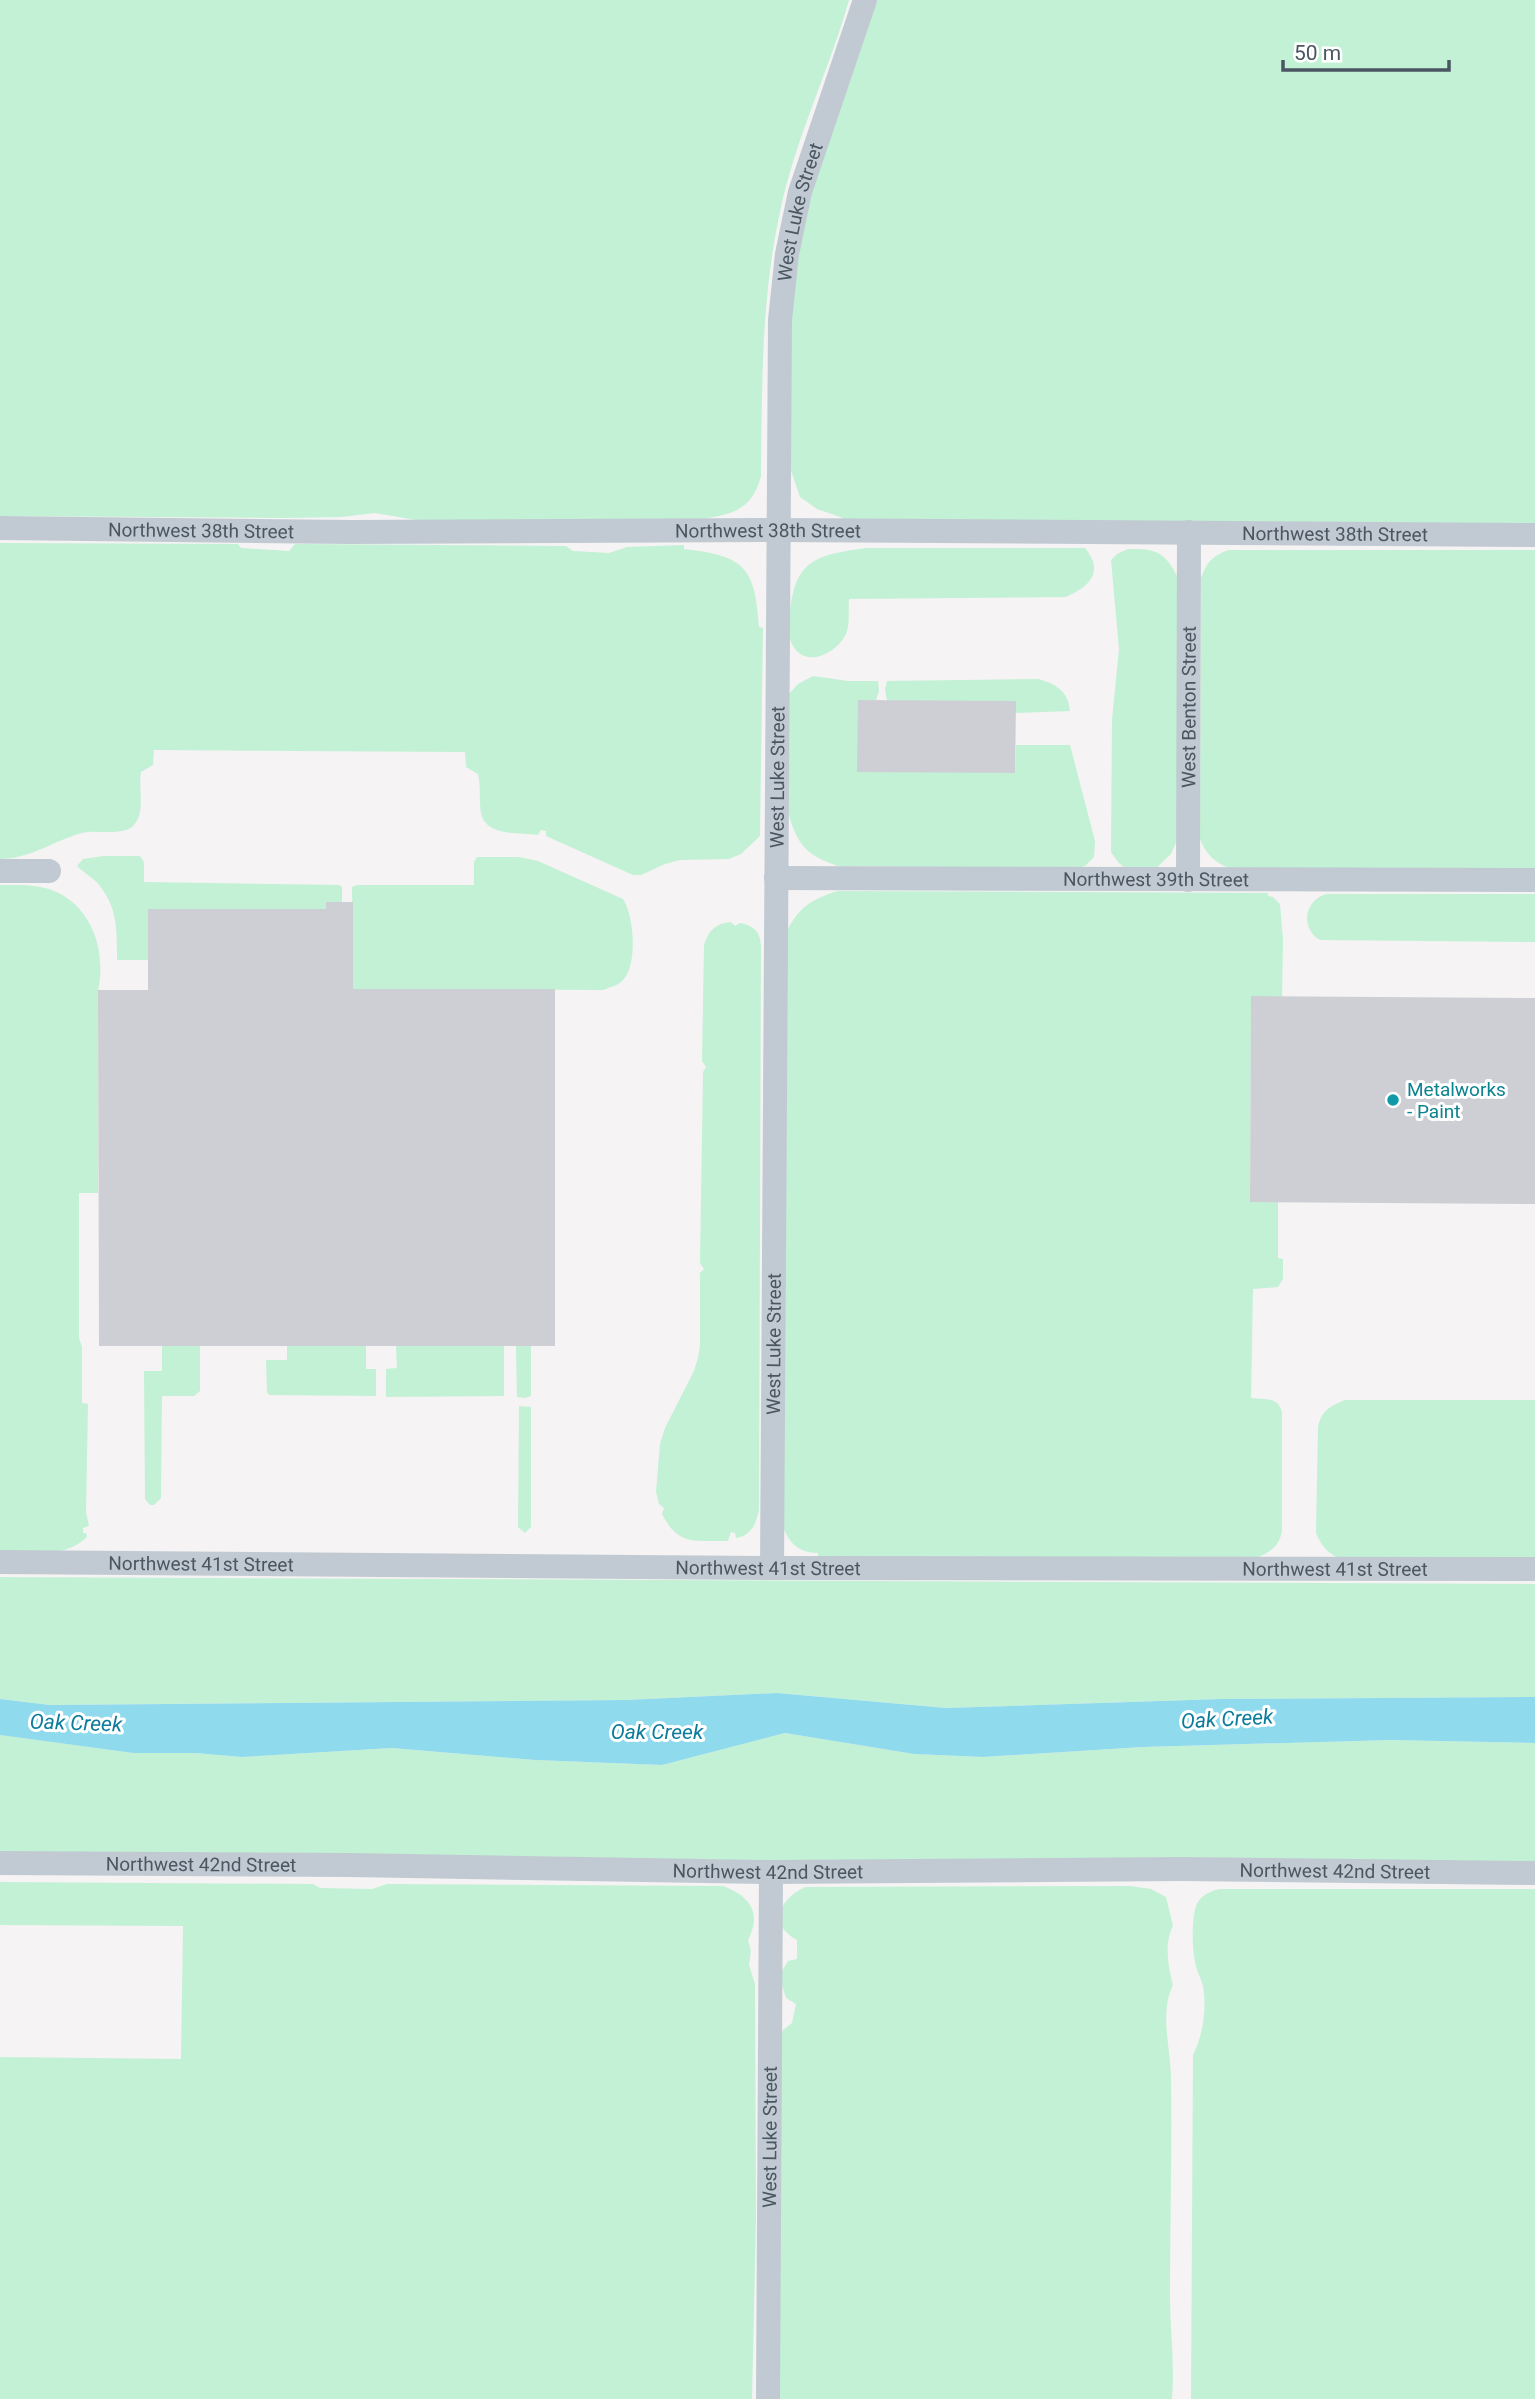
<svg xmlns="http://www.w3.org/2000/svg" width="1535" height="2399" font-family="Roboto,sans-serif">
	<rect width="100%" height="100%" fill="#f5f3f3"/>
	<g fill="#c3f1d5">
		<path d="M0 0H849C829 71 795 139 780 212 761 299 762 387 761 476 751 515 725 516 689 520H416L375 513 341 517 288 518 0 516Z"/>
		<polygon points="875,0 1535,0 1535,525 844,522 843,518 817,509 800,497 786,456 788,312 806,203"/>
		<path d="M0 543 238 544 241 548 289 551 295 544 566 546 573 551 609 553 627 547 684 545V549C744 556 755 566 759 627L763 628 760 836 741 854 729 859 680 860 665 864 641 875H633L546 836V831L541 830 538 835C519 832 486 837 481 813 479 800 481 787 478 774L466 767 465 752 154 750 153 765 141 772C138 789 146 811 134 825 123 837 96 829 82 833 53 841 30 859 0 859Z"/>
		<path d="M866 548H1085C1105 572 1089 587 1066 597L849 599C848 609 850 621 847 631 842 649 811 668 796 650 787 640 788 626 790 613 795 559 817 555 866 548Z"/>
		<path d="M1128 549C1159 548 1167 554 1180 582L1177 840 1171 854 1156 868 1126 869 1118 862 1111 852 1112 720 1119 649 1111 560 1117 554Z"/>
		<path d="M1229 550H1535V870L1229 868C1214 862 1206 854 1200 839L1201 578C1206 563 1213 555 1229 550Z"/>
		<path d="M813 676 848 681H878L879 691 876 700H858L1015 773 1016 745H1070L1095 841 1094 857 1085 866 1073 869 838 866C827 862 813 857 805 848 774 812 787 738 789 694L798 684Z"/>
		<path d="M1038 679C1056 684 1068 691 1070 711L1016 713 887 700 885 690 887 681Z"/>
		<path d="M104 856H140L144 862V882L339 885 342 887V902H326V909H148V960H117C117 935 118 910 102 889 96 879 85 874 77 866L83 859Z"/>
		<path d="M477 857H519L538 861 623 899C634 916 638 964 623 980 618 986 610 987 603 990L353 989 352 887 357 885H474V862Z"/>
		<path d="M0 885C16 885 33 884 49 889 91 903 107 950 98 991V1193H79V1338L82 1347V1403L88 1404 86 1512 89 1526 83 1528V1533H86L87 1537C64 1559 30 1553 0 1554Z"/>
		<path d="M838 891 1268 893V896L1273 897 1280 904 1283 940 1282 997H1251L1250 1202H1278V1258L1283 1259V1279L1278 1287 1253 1289 1251 1398C1265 1400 1278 1396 1282 1412V1531C1279 1547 1270 1552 1256 1558L818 1559V1553C798 1553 788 1542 782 1524L786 933C798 908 811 899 838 891Z"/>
		<path d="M1326 894H1535V942L1320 940C1300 928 1304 901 1326 894Z"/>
		<path d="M731 922 735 926 740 923C754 926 760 931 761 946L759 1510C756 1524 751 1536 736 1538L735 1533 731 1532 728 1541C695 1540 679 1547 662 1514L664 1508 659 1504 656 1492 660 1444 665 1428 694 1371 698 1358 700 1345V1273L704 1269 700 1263 703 1072 706 1067 702 1061 704 945C708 931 716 923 731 922Z"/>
		<polygon points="162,1346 200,1346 200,1391 194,1396 162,1396 161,1498 154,1505 150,1505 145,1499 144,1371 162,1371"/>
		<polygon points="287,1346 366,1346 366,1369 376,1369 376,1396 269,1395 267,1392 266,1360 287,1360"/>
		<polygon points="396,1346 504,1346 504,1396 386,1397 386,1369 397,1368"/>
		<polygon points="516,1346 531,1346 531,1396 525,1398 517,1397"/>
		<path d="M1345 1400H1535V1563L1336 1557C1326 1551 1321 1545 1316 1533L1318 1427C1321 1411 1330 1406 1345 1400Z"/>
		<polygon points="519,1406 531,1407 531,1527 525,1533 518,1527"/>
		<polygon points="0,1577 1535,1584 1535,1697 1221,1699 946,1708 777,1693 626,1700 50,1705 0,1699"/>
		<polygon points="785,1733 914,1754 983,1757 1143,1747 1390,1740 1535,1743 1535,1864 0,1857 0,1735 133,1753 195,1753 242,1757 392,1748 535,1760 662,1765"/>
		<path d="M0 1882 313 1884 320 1888 372 1889 387 1884 723 1886C750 1896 762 1913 748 1940L751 1951 749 1965 755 1984 756 2217 752 2399H0V2057L181 2059 183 1926 0 1925Z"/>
		<path d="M1130 1886 1151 1889 1166 1897 1173 1926C1164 1943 1168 1966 1173 1985 1159 2014 1171 2048 1171 2079 1172 2152 1170 2225 1170 2298 1170 2331 1175 2366 1172 2399H776L779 2041 783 2030 792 2023 796 2004 786 1998 779 1976 788 1961 797 1959V1940C767 1924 780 1899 805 1887Z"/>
		<path d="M1220 1889H1535V2399H1191L1193 2055C1203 2035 1207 2009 1203 1986 1201 1978 1196 1970 1195 1961 1192 1948 1191 1913 1198 1902 1203 1894 1211 1891 1220 1889Z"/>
	</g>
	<polygon fill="#90daee" points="777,1693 946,1708 1221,1699 1535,1697 1535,1743 1390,1740 1143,1747 983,1757 914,1754 785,1733 662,1765 535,1760 392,1748 242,1757 195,1753 133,1753 0,1735 0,1699 50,1705 626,1700"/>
	<g fill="#cdcfd5">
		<polygon points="858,700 1016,701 1015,773 857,772"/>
		<polygon points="326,902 353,902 353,989 555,989 555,1346 99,1346 98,990 148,990 148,909 326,909"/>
		<polygon points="1251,996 1535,998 1535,1204 1250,1202"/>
	</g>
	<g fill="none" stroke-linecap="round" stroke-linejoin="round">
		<g stroke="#c1cad2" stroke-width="24">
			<path id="s1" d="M0 528 351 532 778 530 1535 535"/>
			<polyline points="0,871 49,871"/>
			<path id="s2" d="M776 878 1535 880"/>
			<path id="s3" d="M1188 880 1189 532"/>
			<path id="s4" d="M0 1562 772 1568 1535 1569"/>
			<path id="s5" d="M772 1568 780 320 787 254 800 192 865 0"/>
			<path id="s6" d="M0 1863 350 1865 771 1872 1182 1869 1535 1873"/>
			<path id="s7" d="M768 2399 771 1872"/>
		</g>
	</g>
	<circle fill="#0f9aa8" stroke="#fff" stroke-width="2.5" cx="1393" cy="1100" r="7"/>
	<g text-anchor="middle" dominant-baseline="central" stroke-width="6" stroke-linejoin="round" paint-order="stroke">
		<g font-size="19" fill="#4a5661" stroke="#fff">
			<text stroke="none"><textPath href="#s5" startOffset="1358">West Luke Street</textPath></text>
			<text stroke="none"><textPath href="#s1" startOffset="201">Northwest 38th Street</textPath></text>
			<text stroke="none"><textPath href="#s1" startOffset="768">Northwest 38th Street</textPath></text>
			<text stroke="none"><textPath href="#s1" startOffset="1335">Northwest 38th Street</textPath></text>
			<text stroke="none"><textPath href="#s3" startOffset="173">West Benton Street</textPath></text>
			<text stroke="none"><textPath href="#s5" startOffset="791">West Luke Street</textPath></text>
			<text stroke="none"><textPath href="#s2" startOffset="380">Northwest 39th Street</textPath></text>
			<text stroke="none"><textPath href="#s5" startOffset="224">West Luke Street</textPath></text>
			<text stroke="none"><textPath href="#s4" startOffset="201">Northwest 41st Street</textPath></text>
			<text stroke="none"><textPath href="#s4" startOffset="768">Northwest 41st Street</textPath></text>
			<text stroke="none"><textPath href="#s4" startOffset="1335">Northwest 41st Street</textPath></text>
			<text stroke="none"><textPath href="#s6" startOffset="201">Northwest 42nd Street</textPath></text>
			<text stroke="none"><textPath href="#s6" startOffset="768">Northwest 42nd Street</textPath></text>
			<text stroke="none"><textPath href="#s6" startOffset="1335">Northwest 42nd Street</textPath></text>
			<text stroke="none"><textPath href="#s7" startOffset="262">West Luke Street</textPath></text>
		</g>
		<g font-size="19" fill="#0d838f" stroke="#fff" text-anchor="start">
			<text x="1407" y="1089">Metalworks<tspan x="1407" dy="22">- Paint</tspan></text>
		</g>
		<g font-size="21" font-style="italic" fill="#0c7c9b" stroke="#fff">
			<text transform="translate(1227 1719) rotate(-3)">Oak Creek</text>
			<text transform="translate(76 1723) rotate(2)">Oak Creek</text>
			<text x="657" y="1732">Oak Creek</text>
		</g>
	</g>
	<path d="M1283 60v10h166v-10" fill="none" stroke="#4a5661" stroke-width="3.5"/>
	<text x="1294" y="60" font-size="21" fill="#4a5661" stroke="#ffffff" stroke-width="5" paint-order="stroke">50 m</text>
</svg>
